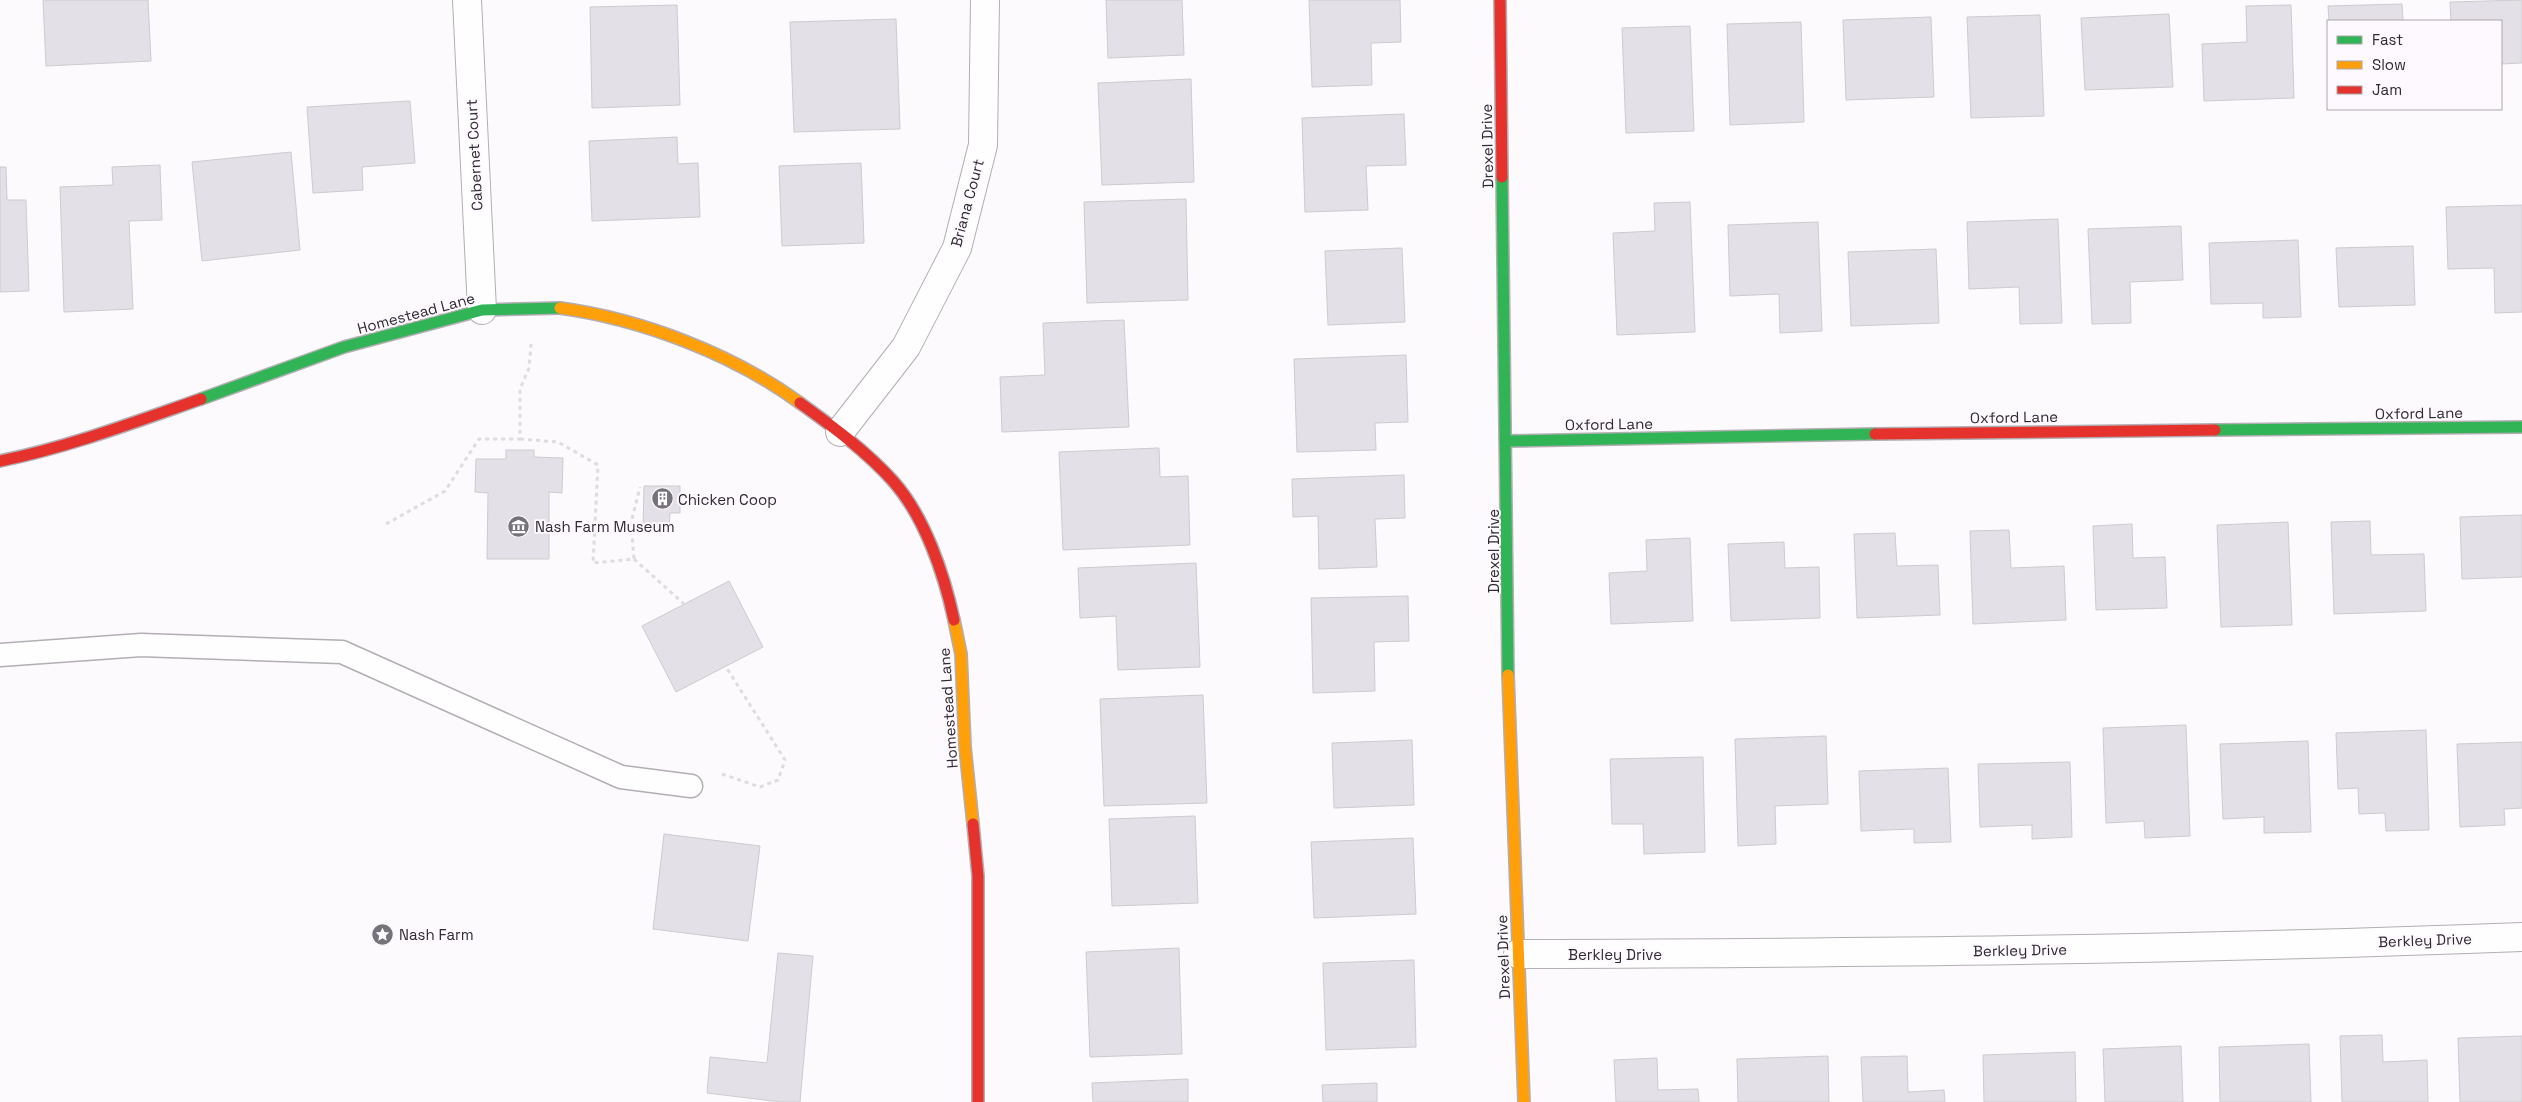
<svg xmlns="http://www.w3.org/2000/svg" width="2522" height="1102" font-family="'Space Grotesk',sans-serif">
	<rect width="100%" height="100%" fill="#fcfafd"/>
	<g fill="#e4e0e7" stroke="#cecacf">
		<polygon points="43,0 148,0 151,61 46,66"/>
		<polygon points="1106,0 1182,0 1184,55 1108,58"/>
		<polygon points="1309,0 1400,0 1401,42 1371,43 1372,85 1312,87"/>
		<polygon points="2522,0 2522,63 2501,64 2501,21 2451,21 2450,2"/>
		<polygon points="2402,4 2403,21 2329,21 2328,6"/>
		<polygon points="677,5 680,105 592,108 590,7"/>
		<polygon points="2291,5 2294,98 2204,101 2202,44 2247,42 2246,6"/>
		<polygon points="2169,14 2173,87 2085,90 2081,18"/>
		<polygon points="2040,15 2044,116 1971,118 1967,17"/>
		<polygon points="1931,17 1934,97 1846,100 1843,20"/>
		<polygon points="896,19 900,129 794,132 790,22"/>
		<polygon points="1801,22 1804,122 1730,125 1727,24"/>
		<polygon points="1690,26 1694,131 1626,133 1622,28"/>
		<polygon points="1191,79 1194,182 1102,185 1098,83"/>
		<polygon points="410,101 415,163 362,167 363,190 313,193 307,107"/>
		<polygon points="1404,114 1406,165 1366,166 1368,210 1305,212 1302,118"/>
		<polygon points="677,137 678,164 698,163 700,217 592,221 589,141"/>
		<polygon points="291,152 300,250 202,261 192,162"/>
		<polygon points="861,163 864,243 782,246 779,166"/>
		<polygon points="160,165 162,220 129,221 133,309 64,312 60,187 113,185 112,167"/>
		<polygon points="0,167 6,167 7,200 26,200 29,291 0,292"/>
		<polygon points="1186,199 1188,300 1087,303 1084,202"/>
		<polygon points="1690,202 1695,332 1617,335 1613,233 1655,231 1654,203"/>
		<polygon points="2522,205 2522,312 2495,313 2494,268 2448,269 2446,207"/>
		<polygon points="2058,219 2062,323 2020,324 2019,287 1969,289 1967,222"/>
		<polygon points="1818,222 1822,331 1780,333 1779,294 1730,296 1728,225"/>
		<polygon points="2181,226 2183,280 2130,282 2131,323 2092,324 2088,229"/>
		<polygon points="2298,240 2301,317 2263,318 2263,303 2211,304 2209,243"/>
		<polygon points="2413,246 2415,305 2339,307 2336,248"/>
		<polygon points="1402,248 1405,322 1328,325 1325,251"/>
		<polygon points="1936,249 1939,323 1851,326 1848,252"/>
		<polygon points="1124,320 1129,427 1002,432 1000,377 1045,375 1043,323"/>
		<polygon points="1406,355 1408,422 1375,423 1376,450 1297,452 1294,359"/>
		<polygon points="1159,448 1160,477 1188,476 1190,545 1063,550 1059,452"/>
		<polygon points="506,450 534,450 534,457 563,458 562,493 549,492 549,559 487,559 488,493 475,492 476,459 506,459"/>
		<polygon points="1404,475 1405,518 1375,519 1377,567 1319,569 1318,516 1293,517 1292,479"/>
		<polygon points="644,486 680,486 680,513 670,513 669,530 643,530"/>
		<polygon points="2522,515 2522,577 2462,579 2460,517"/>
		<polygon points="2370,521 2371,555 2424,554 2426,611 2334,614 2331,522"/>
		<polygon points="2288,522 2292,625 2221,627 2217,525"/>
		<polygon points="2132,524 2133,558 2165,557 2167,608 2096,610 2093,526"/>
		<polygon points="2009,530 2011,568 2064,566 2066,620 1973,624 1970,531"/>
		<polygon points="1895,533 1897,566 1938,565 1940,615 1857,618 1854,534"/>
		<polygon points="1690,538 1693,621 1611,624 1609,573 1647,571 1646,540"/>
		<polygon points="1784,542 1785,568 1819,567 1820,618 1731,621 1728,544"/>
		<polygon points="1196,563 1200,667 1118,670 1116,616 1080,618 1078,568"/>
		<polygon points="729,581 763,647 676,692 642,626"/>
		<polygon points="1408,596 1409,641 1374,642 1375,691 1313,693 1311,598"/>
		<polygon points="1203,695 1207,803 1104,806 1100,699"/>
		<polygon points="2186,725 2190,836 2145,838 2144,821 2106,823 2103,728"/>
		<polygon points="2426,730 2429,830 2386,831 2385,813 2359,814 2358,788 2338,789 2336,733"/>
		<polygon points="1826,736 1828,804 1775,806 1776,844 1738,846 1735,739"/>
		<polygon points="1412,740 1414,805 1334,808 1332,743"/>
		<polygon points="2308,741 2311,832 2264,833 2264,817 2223,819 2220,744"/>
		<polygon points="2522,742 2522,808 2504,809 2505,825 2460,827 2457,744"/>
		<polygon points="1703,757 1705,852 1644,854 1643,824 1612,824 1610,759"/>
		<polygon points="2070,762 2072,837 2032,839 2032,825 1980,827 1978,764"/>
		<polygon points="1948,768 1951,842 1914,843 1914,829 1861,831 1859,771"/>
		<polygon points="1195,816 1198,903 1112,906 1109,819"/>
		<polygon points="664,834 760,846 748,941 653,929"/>
		<polygon points="1413,838 1416,914 1314,918 1311,842"/>
		<polygon points="1179,948 1182,1054 1090,1057 1086,952"/>
		<polygon points="778,953 813,956 800,1102 781,1102 707,1093 710,1057 767,1063"/>
		<polygon points="1414,960 1416,1047 1326,1050 1323,963"/>
		<polygon points="2382,1035 2383,1062 2427,1060 2428,1102 2342,1102 2340,1036"/>
		<polygon points="2522,1036 2522,1102 2460,1102 2458,1038"/>
		<polygon points="2309,1044 2311,1102 2220,1102 2219,1047"/>
		<polygon points="2181,1046 2183,1102 2105,1102 2103,1049"/>
		<polygon points="2075,1052 2076,1102 1984,1102 1983,1055"/>
		<polygon points="1828,1056 1829,1102 1738,1102 1737,1059"/>
		<polygon points="1907,1056 1908,1092 1944,1090 1945,1102 1863,1102 1861,1057"/>
		<polygon points="1657,1058 1658,1090 1698,1089 1699,1102 1616,1102 1614,1060"/>
		<polygon points="1188,1079 1188,1102 1093,1102 1092,1083"/>
		<polygon points="1377,1083 1377,1102 1323,1102 1322,1085"/>
	</g>
	<g fill="none" stroke-linecap="round" stroke-linejoin="round">
		<defs>
			<polyline id="lane" points="0,655 141,645 342,652 621,777 691,786"/>
			<g id="street">
				<polyline points="467,0 482,310"/>
				<polyline points="840,432 906,347 957,248 983,145 985,0"/>
				<path d="M1518 954C1853 953 2187 950 2522 937"/>
			</g>
			<g id="fast">
				<polyline points="1502,177 1508,675"/>
				<polyline points="201,399 344,347 482,310 560,308"/>
				<polyline points="2215,430 2522,427"/>
				<polyline points="1507,441 1875,434"/>
			</g>
			<g id="slow">
				<path d="M560 308C641 319 733 354 800 403"/>
				<polyline points="954,620 961,654 965,747 973,824"/>
				<polyline points="1508,675 1524,1102"/>
			</g>
			<g id="jam">
				<polyline points="1500,0 1502,177"/>
				<path d="M800 403C832 426 866 451 893 481 925 517 944 574 954 620"/>
				<polyline points="1875,434 2215,430"/>
				<path d="M0 461C69 447 135 422 201 399"/>
				<polyline points="973,824 978,876 978,1102"/>
			</g>
		</defs>
		<use href="#lane" stroke="#b2aeb3" stroke-width="25"/>
		<use href="#street" stroke="#b2aeb3" stroke-width="30"/>
		<use href="#fast" stroke="#b2aeb3" stroke-width="14"/>
		<use href="#slow" stroke="#b2aeb3" stroke-width="14"/>
		<use href="#jam" stroke="#b2aeb3" stroke-width="14"/>
		<g stroke="#dddcde" stroke-width="3" stroke-dasharray="4 4" stroke-linecap="butt">
			<polyline points="520,439 558,442 598,465 593,563 634,559 631,523 640,487"/>
			<polyline points="386,524 445,491 479,439 520,439 520,389 529,368 531,344"/>
			<polyline points="634,559 684,604"/>
			<polyline points="722,774 760,787 778,780 785,760 726,667"/>
		</g>
		<use href="#lane" stroke="#fffeff" stroke-width="22"/>
		<use href="#street" stroke="#fffeff" stroke-width="28"/>
		<use href="#fast" stroke="#30b455" stroke-width="11"/>
		<use href="#slow" stroke="#ff9f0a" stroke-width="11"/>
		<use href="#jam" stroke="#e5322d" stroke-width="11"/>
	</g>
	<defs>
		<symbol id="building-disc" viewBox="-11 -11 22 22"><circle r="9.5" fill="#777279" stroke="#fdf9fe"/><path d="M-4-6H4V6H1V3H-1V6H-4ZM-2.5-4.3h1.7v1.8h-1.7ZM.8-4.3h1.7v1.8H.8ZM-2.5-1h1.7V.8h-1.7ZM.8-1h1.7V.8H.8Z" fill="#fff"/></symbol>
		<symbol id="museum-disc" viewBox="-11 -11 22 22"><circle r="9.5" fill="#777279" stroke="#fdf9fe"/><path d="M0-6L6-3V-2H-6V-3ZM-5-1h2V3h-2ZM-1-1h2V3h-2ZM3-1h2V3H3ZM-6 4H6V6H-6Z" fill="#fff"/></symbol>
		<symbol id="sight-disc" viewBox="-11 -11 22 22"><circle r="9.5" fill="#777279" stroke="#fdf9fe"/><path d="M0-6L1.8-2.2L6-1.7L2.9 1.2L3.7 5.4L0 3.3L-3.7 5.4L-2.9 1.2L-6-1.7L-1.8-2.2Z" fill="#fff"/></symbol>
	</defs>
	<g fill-rule="evenodd">
		<use href="#building-disc" x="650" y="486" width="25" height="25"/>
		<use href="#museum-disc" x="506" y="514" width="25" height="25"/>
		<use href="#sight-disc" x="370" y="922" width="25" height="25"/>
	</g>
	<g text-anchor="middle" dominant-baseline="central" stroke-width="4" stroke-linejoin="round" paint-order="stroke">
		<g font-size="15" fill="#2f2932" stroke="#fdf9fe">
			<text transform="translate(1487 146) rotate(-91)">Drexel Drive</text>
			<text transform="translate(474 155) rotate(-93)">Cabernet Court</text>
			<text transform="translate(967 203) rotate(-75)">Briana Court</text>
			<text transform="translate(416 313) rotate(-15)">Homestead Lane</text>
			<text transform="translate(2419 413) rotate(-1)">Oxford Lane</text>
			<text transform="translate(2014 417) rotate(-1)">Oxford Lane</text>
			<text transform="translate(1609 424) rotate(-1)">Oxford Lane</text>
			<text transform="translate(1493 551) rotate(-90)">Drexel Drive</text>
			<text transform="translate(948 708) rotate(-94)">Homestead Lane</text>
			<text transform="translate(2425 940) rotate(-2)">Berkley Drive</text>
			<text transform="translate(2020 950) rotate(-1)">Berkley Drive</text>
			<text x="1615" y="954">Berkley Drive</text>
			<text transform="translate(1503 957) rotate(-92)">Drexel Drive</text>
		</g>
		<g font-size="15" fill="#2f2932" stroke="#fdf9fe" text-anchor="start">
			<text x="678" y="499">Chicken Coop</text>
			<text x="535" y="526">Nash Farm Museum</text>
			<text x="399" y="934">Nash Farm</text>
		</g>
	</g>
	<rect x="2327" y="20" width="175" height="90" fill="#fdf9fe" stroke="#aba6ac"/>
	<rect x="2337" y="36" width="25" height="8" fill="#30b455" stroke="#aba6ac"/>
	<text x="2372" y="45" font-size="15" fill="#2f2932">Fast</text>
	<rect x="2337" y="61" width="25" height="8" fill="#ff9f0a" stroke="#aba6ac"/>
	<text x="2372" y="70" font-size="15" fill="#2f2932">Slow</text>
	<rect x="2337" y="86" width="25" height="8" fill="#e5322d" stroke="#aba6ac"/>
	<text x="2372" y="95" font-size="15" fill="#2f2932">Jam</text>
</svg>
